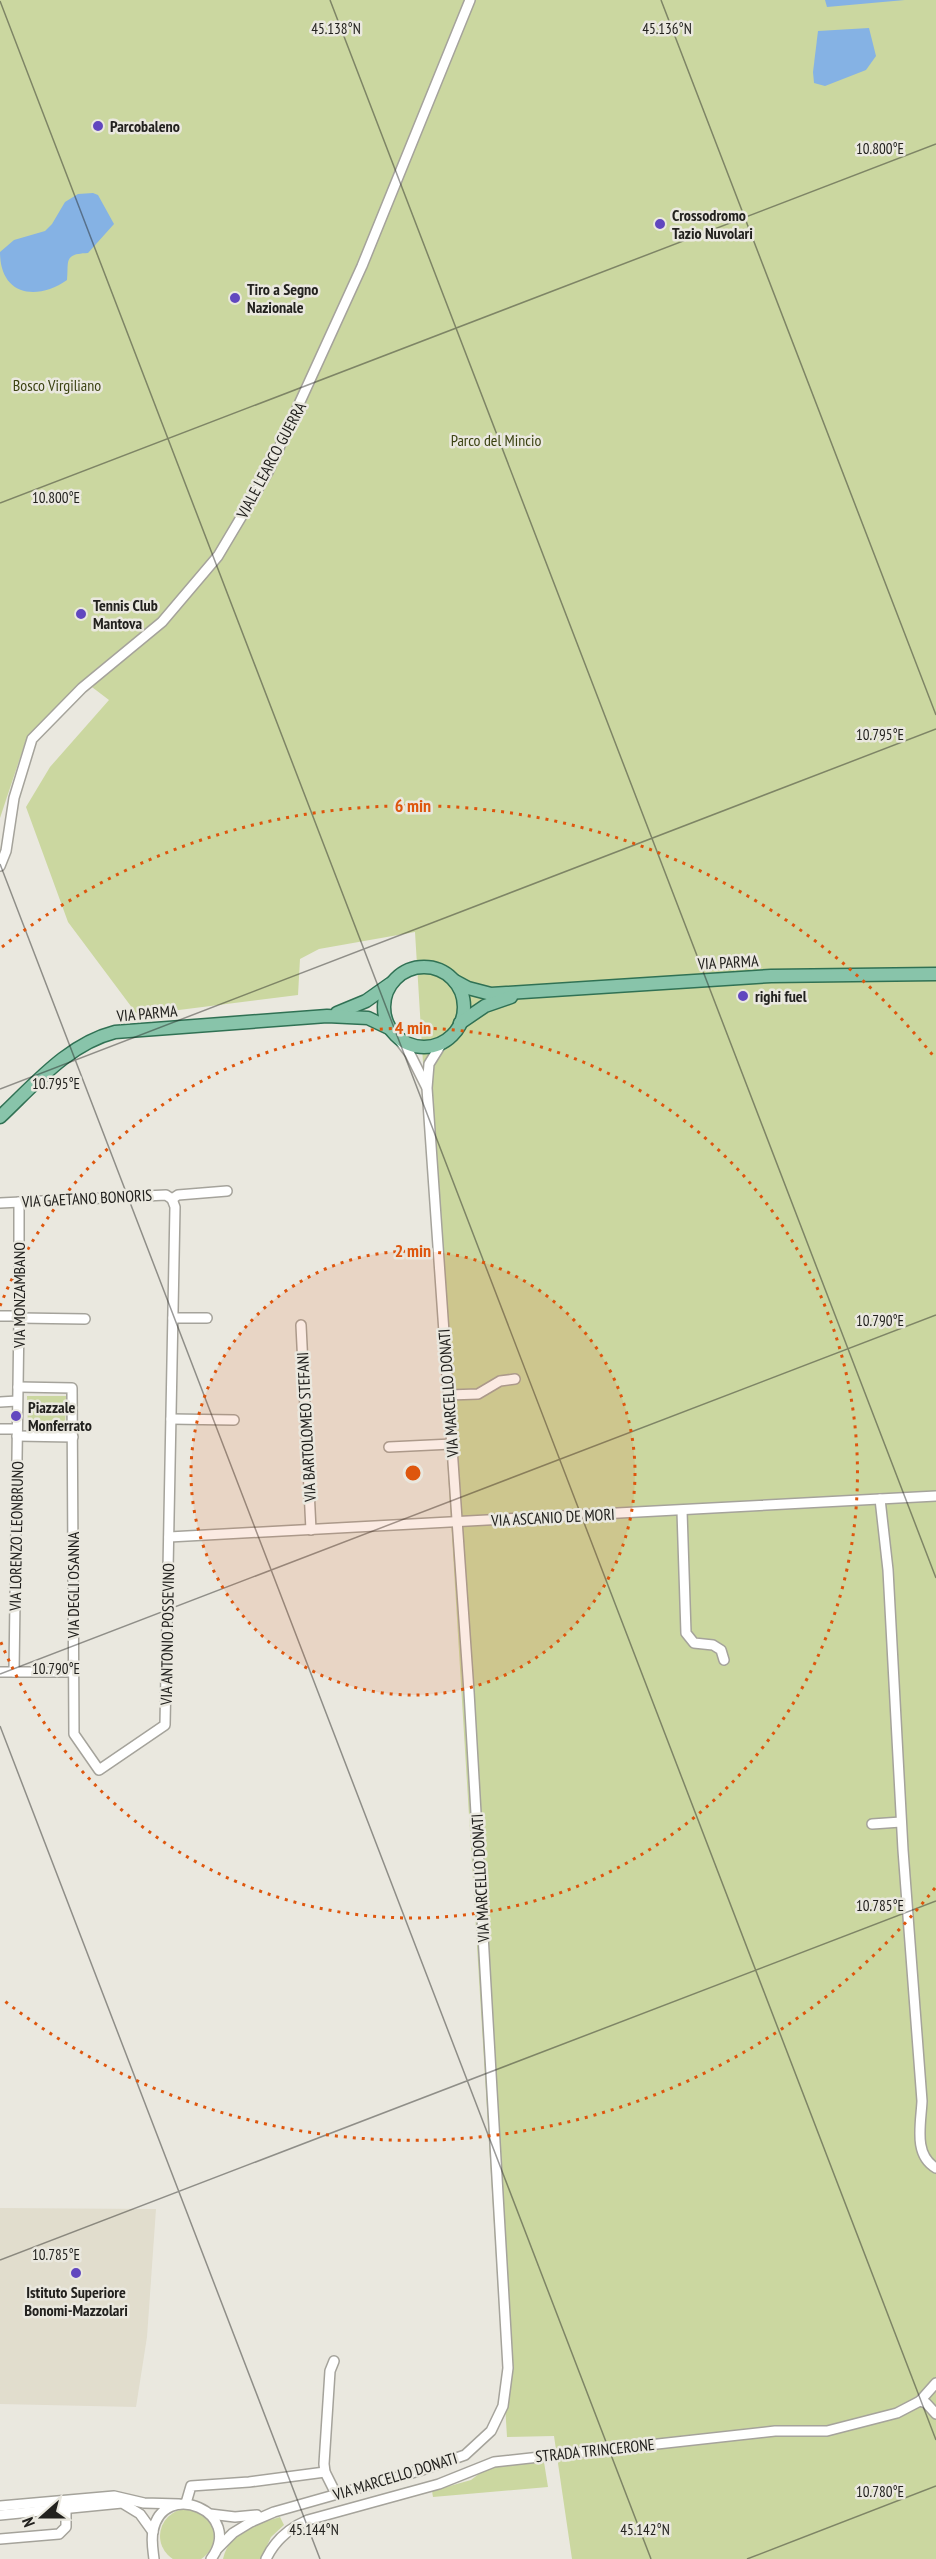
<svg xmlns="http://www.w3.org/2000/svg" width="936" height="2559" font-family="'PT Sans Narrow',sans-serif">
	<rect width="100%" height="100%" fill="#eae8df"/>
	<polygon fill="#e1ddcd" points="0,2208 156,2209 147,2337 136,2407 0,2404"/>
	<g fill="#cbd7a0">
		<polygon points="0,0 936,0 936,2559 572,2559 554,2436 507,2437 415,932 319,949 300,959 298,995 171,1011 136,1013 68,922 26,807 50,767 109,700 84,681 26,740 0,818"/>
		<polygon points="27,1396 66,1396 65,1430 28,1429"/>
		<polygon points="544,2462 548,2487 433,2497 432,2491 471,2480 488,2467"/>
		<circle cx="187" cy="2536" r="27"/>
		<path d="M280 2517 284 2525 271 2537 261 2559H223C229 2531 257 2524 280 2517Z"/>
	</g>
	<g fill="#85b2e4">
		<polygon points="825,0 905,0 827,7"/>
		<polygon points="869,28 876,56 866,70 825,86 814,83 813,72 818,31"/>
		<path d="M93 193 98 195 114 224 88 253C63 254 69 261 67 280 37 301 0 296 0 252L14 240 45 231 52 224 65 202 78 194Z"/>
	</g>
	<g fill="none" stroke-linecap="round" stroke-linejoin="round">
		<defs>
			<g id="minor">
				<polyline points="0,866 6,851 14,798 32,739 82,688 162,622 218,556 268,472 362,266 470,0"/>
				<polyline points="397,1037 410,1054 426,1086"/>
				<polyline points="172,1199 178,1195 227,1191"/>
				<polyline points="0,1203 166,1195 172,1199"/>
				<polyline points="0,1316 19,1316"/>
				<polyline points="19,1318 85,1319"/>
				<polyline points="173,1318 207,1318"/>
				<polyline points="301,1325 311,1530"/>
				<polyline points="18,1387 72,1388 74,1734 99,1770 165,1725 175,1207 172,1199"/>
				<polyline points="449,1395 478,1394 500,1381 515,1379"/>
				<polyline points="0,1402 17,1401"/>
				<polyline points="171,1419 234,1420"/>
				<polyline points="0,1429 17,1429"/>
				<polyline points="17,1436 73,1437"/>
				<polyline points="389,1447 452,1444"/>
				<path d="M880 1499 888 1570 903 1850 922 2101C921 2124 913 2155 936 2168"/>
				<polyline points="682,1511 686,1633 694,1643 713,1645 721,1650 724,1660"/>
				<polyline points="169,1537 936,1496"/>
				<polyline points="0,1672 73,1672"/>
				<polyline points="14,1672 19,1316 19,1202"/>
				<polyline points="872,1824 901,1822"/>
				<polyline points="334,2361 330,2371 324,2464 325,2472 336,2494"/>
				<polyline points="920,2401 926,2403 936,2414"/>
				<polyline points="186,2503 191,2486 249,2482 325,2472"/>
				<polyline points="0,2506 114,2496 144,2503 179,2504"/>
				<polyline points="210,2514 235,2517 257,2515"/>
				<polyline points="0,2515 122,2503 140,2514 153,2532"/>
				<polyline points="0,2539 59,2534 66,2527 66,2507"/>
				<polyline points="218,2548 233,2533 251,2522 274,2512 419,2471 465,2455 491,2431 503,2406 508,2368 469,1692 427,1088 429,1064 442,1043"/>
				<path d="M154 2559C153 2550 151 2540 153 2531 163 2478 246 2512 211 2559"/>
				<path d="M266 2559C275 2540 289 2528 308 2520L439 2484 494 2462 775 2431H827L897 2413 920 2401 936 2383"/>
			</g>
			<g id="major">
				<circle cx="424" cy="1007" r="40"/>
				<polyline points="455,981 468,988 491,994 771,976 936,974"/>
				<polyline points="337,1013 366,1001 390,984"/>
				<polyline points="460,1023 485,1006 511,997"/>
				<path d="M0 1117C35 1084 68 1044 115 1032L327 1016 368 1018 389 1028"/>
			</g>
		</defs>
		<use href="#minor" stroke="#a5a39b" stroke-width="12"/>
		<use href="#major" stroke="#307154" stroke-width="15"/>
		<use href="#minor" stroke="#fff" stroke-width="9"/>
		<use href="#major" stroke="#88c4aa" stroke-width="12"/>
	</g>
	<path fill="none" stroke="#22211e" stroke-width="1.5" stroke-opacity="0.45" d="M330 0 936 1578M661 0 936 715M0 1 936 2440M0 503 936 144M0 864 651 2559M0 1089 936 729M0 1674 936 1315M0 1726 320 2559M0 2260 936 1901M747 2559 936 2486"/>
	<circle cx="413" cy="1473" r="222" fill="#de560d" fill-opacity=".12"/>
	<g fill="none" stroke="#de560d" stroke-width="3" stroke-dasharray="3 6">
		<circle cx="413" cy="1473" r="222"/>
		<path d="M0 1306A445 445 0 1 1 0 1640"/>
		<path d="M935 1888A667 667 0 0 1 2 1999M2 947A667 667 0 0 1 935 1058"/>
	</g>
	<g fill="#6147bf" stroke="#eae8df" stroke-width="2">
		<circle cx="98" cy="126" r="6"/>
		<circle cx="660" cy="224" r="6"/>
		<circle cx="235" cy="298" r="6"/>
		<circle cx="81" cy="614" r="6"/>
		<circle cx="743" cy="996" r="6"/>
		<circle cx="16" cy="1416" r="6"/>
		<circle cx="76" cy="2273" r="6"/>
	</g>
	<g text-anchor="middle" dominant-baseline="central" stroke-width="5" stroke-linejoin="round" paint-order="stroke">
		<g font-size="16" font-weight="bold" fill="#22211e" stroke="#eae8df" text-anchor="start">
			<text x="110" y="126">Parcobaleno</text>
			<text x="672" y="215">Crossodromo<tspan x="672" dy="18">Tazio Nuvolari</tspan></text>
			<text x="247" y="289">Tiro a Segno<tspan x="247" dy="18">Nazionale</tspan></text>
			<text x="93" y="605">Tennis Club<tspan x="93" dy="18">Mantova</tspan></text>
			<text x="755" y="996">righi fuel</text>
			<text x="28" y="1407">Piazzale<tspan x="28" dy="18">Monferrato</tspan></text>
			<text x="76" y="2292" text-anchor="middle">Istituto Superiore<tspan x="76" dy="18">Bonomi-Mazzolari</tspan></text>
		</g>
		<g font-size="16" fill="#3b4212" stroke="#eae8df">
			<text x="57" y="385">Bosco Virgiliano</text>
			<text x="496" y="440">Parco del Mincio</text>
		</g>
		<g font-size="16" fill="#22211e" stroke="#eae8df">
			<text transform="translate(271 460) rotate(-62)">VIALE LEARCO GUERRA</text>
			<text transform="translate(728 962) rotate(-3)">VIA PARMA</text>
			<text transform="translate(147 1013) rotate(-5)">VIA PARMA</text>
			<text transform="translate(87 1198) rotate(-3)">VIA GAETANO BONORIS</text>
			<text transform="translate(19 1295) rotate(-90)">VIA MONZAMBANO</text>
			<text transform="translate(448 1393) rotate(-94)">VIA MARCELLO DONATI</text>
			<text transform="translate(306 1427) rotate(-93)">VIA BARTOLOMEO STEFANI</text>
			<text transform="translate(553 1517) rotate(-3)">VIA ASCANIO DE MORI</text>
			<text transform="translate(16 1536) rotate(-89)">VIA LORENZO LEONBRUNO</text>
			<text transform="translate(73 1585) rotate(-90)">VIA DEGLI OSANNA</text>
			<text transform="translate(167 1634) rotate(-89)">VIA ANTONIO POSSEVINO</text>
			<text transform="translate(480 1878) rotate(-93)">VIA MARCELLO DONATI</text>
			<text transform="translate(595 2450) rotate(-6)">STRADA TRINCERONE</text>
			<text transform="translate(395 2476) rotate(-17)">VIA MARCELLO DONATI</text>
		</g>
	</g>
	<g font-size="15" text-anchor="middle" fill="#22211e" stroke="#eae8df" stroke-width="5" stroke-linejoin="round" paint-order="stroke">
		<text x="336" y="34">45.138°N</text>
		<text x="667" y="34">45.136°N</text>
		<text x="880" y="154">10.800°E</text>
		<text x="56" y="503">10.800°E</text>
		<text x="880" y="740">10.795°E</text>
		<text x="56" y="1089">10.795°E</text>
		<text x="880" y="1326">10.790°E</text>
		<text x="56" y="1674">10.790°E</text>
		<text x="880" y="1911">10.785°E</text>
		<text x="56" y="2260">10.785°E</text>
		<text x="880" y="2497">10.780°E</text>
		<text x="314" y="2535">45.144°N</text>
		<text x="645" y="2535">45.142°N</text>
	</g>
	<circle cx="413" cy="1473" r="9" fill="#de560d" stroke="#eae8df" stroke-width="3"/>
	<g font-size="18" text-anchor="middle" font-weight="bold" fill="#de560d" stroke="#eae8df" stroke-width="5" stroke-linejoin="round" paint-order="stroke">
		<text x="413" y="812">6 min</text>
		<text x="413" y="1034">4 min</text>
		<text x="413" y="1257">2 min</text>
	</g>
	<g transform="translate(42 2517) rotate(249)" stroke="#eae8df" stroke-width="4.5" paint-order="stroke">
	<path d="M0-4.5L10 22L0 15L-10 22Z" fill="#22211e"/>
	<text y="-9" font-size="16" font-weight="bold" text-anchor="middle" fill="#22211e">N</text>
	</g>
</svg>
